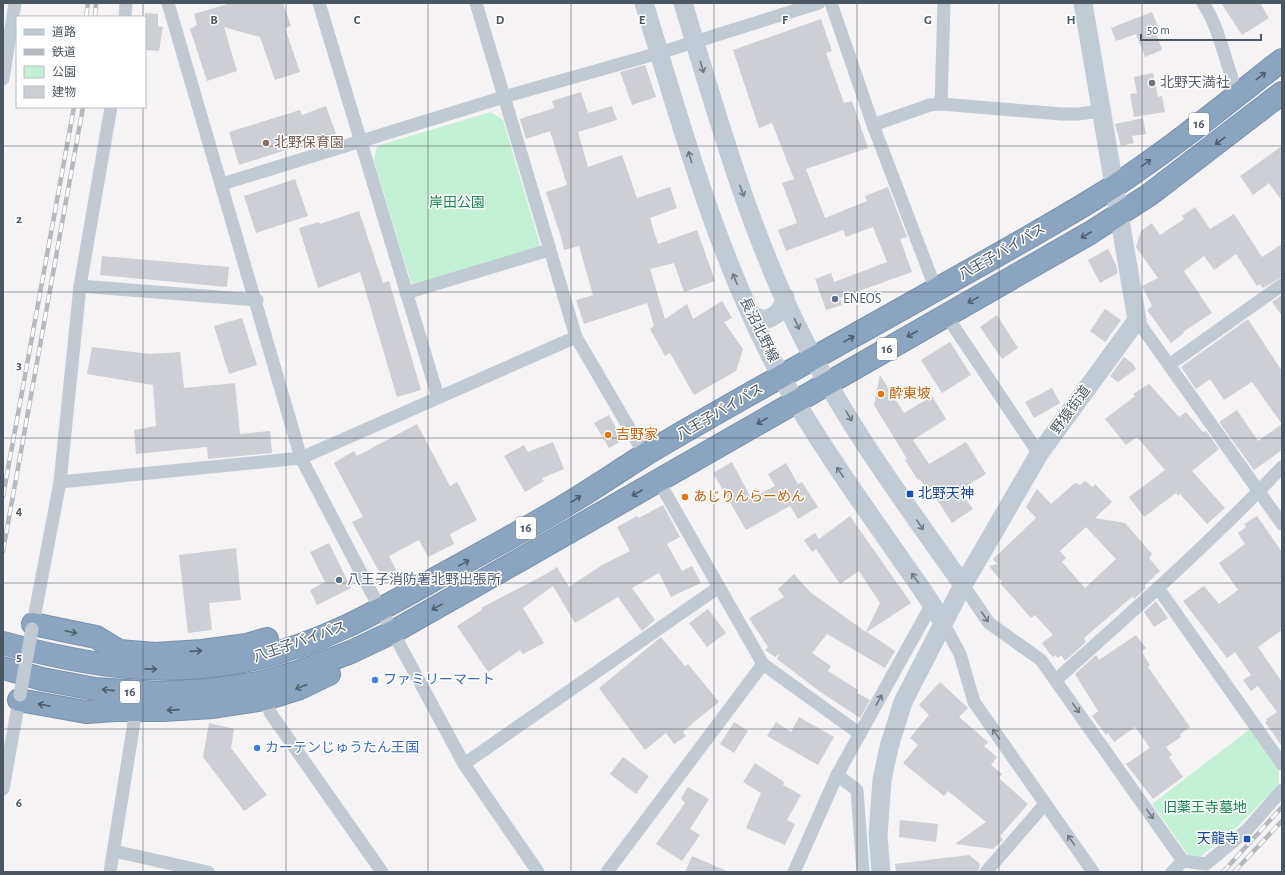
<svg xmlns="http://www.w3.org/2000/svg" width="1285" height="875" font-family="'Alegreya Sans','Noto Sans JP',sans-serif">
	<rect width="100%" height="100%" fill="#f5f3f3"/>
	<g fill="#c3f1d5">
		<polygon points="491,112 503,120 540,245 535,250 418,285 411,283 374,161 376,149 380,145"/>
		<polygon points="1250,729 1279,770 1279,784 1237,827 1200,857 1188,855 1152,804"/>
	</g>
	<g fill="#cdcfd5" fill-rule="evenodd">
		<polygon points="231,3 283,3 291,26 285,28 300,72 275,80 260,37 224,27 237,71 207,81 190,29 197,25 194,14"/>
		<polygon points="1221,3 1260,3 1269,18 1242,35"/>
		<polygon points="1152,12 1159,29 1155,30 1162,50 1145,57 1136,34 1116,41 1111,28"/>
		<polygon points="145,13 158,14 158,26 163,27 159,51 145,50"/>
		<polygon points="821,19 832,51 826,53 844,103 852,101 868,148 806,169 825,218 867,201 865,196 888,187 907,237 900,239 912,272 840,298 842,305 826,310 815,279 831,273 834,282 887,262 873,227 846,237 843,230 786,251 778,230 797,223 782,183 794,179 772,123 759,128 733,50"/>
		<polygon points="645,65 656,97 632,105 620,72"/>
		<polygon points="1153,73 1158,97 1162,96 1165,112 1134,117 1130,94 1137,93 1134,77"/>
		<polygon points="581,92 588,113 612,106 617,120 578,132 588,167 622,155 637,198 670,187 677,208 650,218 658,244 697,230 715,281 684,292 674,263 650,269 665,319 687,304 693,319 722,301 732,318 724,322 743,349 736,371 694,395 670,353 665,356 650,329 654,326 647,303 584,324 576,300 593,295 579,246 564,250 560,234 546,192 567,185 550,131 526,139 520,119 554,108 552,101"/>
		<polygon points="326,106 336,134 239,165 229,132 300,110 302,115"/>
		<polygon points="1143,118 1146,134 1132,136 1134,143 1121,146 1115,124"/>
		<polygon points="1282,146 1282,201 1269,183 1253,195 1240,176"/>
		<polygon points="295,179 308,216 256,233 244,196"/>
		<polygon points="1195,207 1210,229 1234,214 1262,257 1282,244 1282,277 1263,288 1260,284 1257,286 1236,254 1214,270 1204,256 1184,271 1212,313 1183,332 1184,333 1171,343 1147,310 1152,306 1142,286 1158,278 1136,247 1141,231 1152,223 1160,235 1184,219 1182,216"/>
		<polygon points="359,211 383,283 389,281 421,390 397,397 360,272 318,288 299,228 319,222 320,224"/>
		<polygon points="1108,249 1116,265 1118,273 1100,283 1088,260"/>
		<polygon points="102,256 229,267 227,287 100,275"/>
		<polygon points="1282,295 1282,316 1272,302"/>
		<polygon points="1105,309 1121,320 1105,342 1090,331"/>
		<polygon points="997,315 1018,348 1002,359 980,327"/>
		<polygon points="242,318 257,365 229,374 214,326"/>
		<polygon points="1248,319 1282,371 1282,424 1252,382 1224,400 1210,379 1196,389 1181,367"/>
		<polygon points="950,342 971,375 942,393 921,360"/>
		<polygon points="92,347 150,354 180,352 184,388 235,383 240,434 270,431 272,453 208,459 207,447 136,454 134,430 156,426 153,385 87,374"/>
		<polygon points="1124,357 1133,364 1136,369 1118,382 1110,376"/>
		<polygon points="880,375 904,413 932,396 946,419 913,440 929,464 966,442 986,474 960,490 973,509 952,523 936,498 932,500 920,479 918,480 905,460 907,459 874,405"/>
		<polygon points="1149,384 1179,417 1186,412 1203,432 1206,431 1219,449 1192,471 1225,508 1207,524 1180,494 1178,496 1176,493 1144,517 1129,497 1165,470 1137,437 1126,445 1105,419 1135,396 1133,394"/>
		<polygon points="1052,388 1060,403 1034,418 1025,402"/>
		<polygon points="1237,410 1258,441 1282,424 1282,450 1254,470 1219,422"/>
		<polygon points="609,415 623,440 609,448 594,423"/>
		<polygon points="417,424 450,486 457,482 477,520 450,534 454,544 428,557 419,540 389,556 397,572 383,579 352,522 363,517 334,463 354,451 357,456"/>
		<polygon points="553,442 564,469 542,478 544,481 525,492 504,456 524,445 528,452"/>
		<polygon points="732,462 751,498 775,486 768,474 786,463 798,484 802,482 818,507 798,519 790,506 746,530 713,473"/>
		<path d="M1085 481 1093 487 1095 484 1112 502 1095 518 1125 523 1152 554 1149 558 1160 571 1145 585 1146 588 1134 599 1133 596 1084 638 1086 642 1065 661 1061 655 1058 658 1055 655 1053 657 1049 653 1042 643 1053 635 1035 615 1031 618 1000 583 1002 582 989 566 997 564 993 559 1036 518 1026 507 1037 489 1051 504 1075 483 1080 485ZM1086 527 1116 559 1085 588 1062 562 1066 558 1060 551Z"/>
		<polygon points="663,505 680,537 667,544 682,571 692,566 701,583 671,597 659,573 632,588 655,620 642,631 618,597 575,623 553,586 523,608 544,643 523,654 520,650 488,672 457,626 482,610 481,608 546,574 557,567 569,587 602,565 630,551 617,527 637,516 639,518"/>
		<polygon points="850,516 911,603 867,632 895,651 885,668 827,634 812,653 831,666 828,671 858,690 857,693 870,700 860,718 819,691 777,659 780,653 775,657 765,650 768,647 749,618 784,597 778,589 794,574 810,592 866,632 880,603 859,571 840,584 816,549 812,552 804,540 815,533 819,539"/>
		<polygon points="1257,516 1282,552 1282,630 1258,647 1282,682 1282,746 1265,722 1267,721 1266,719 1277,712 1258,686 1251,691 1243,680 1251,675 1235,652 1227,658 1183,601 1204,586 1219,604 1238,590 1219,563 1245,544 1238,533 1246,527 1244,524"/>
		<polygon points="329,543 351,588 317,605 310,590 325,582 310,552"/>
		<polygon points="236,548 241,600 209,603 212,630 188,633 179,555"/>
		<polygon points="1156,601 1168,618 1154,627 1144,612"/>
		<polygon points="708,609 726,633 707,647 689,623"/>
		<polygon points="1136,635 1146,648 1142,652 1150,665 1148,667 1190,727 1180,734 1181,737 1166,747 1172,755 1169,757 1183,777 1153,799 1126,764 1150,748 1135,727 1114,742 1108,733 1106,735 1092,716 1098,711 1075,674 1096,655 1099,660"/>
		<polygon points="661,637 685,666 688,664 719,702 694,722 683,732 686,736 674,744 666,733 645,750 599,688"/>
		<polygon points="940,682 968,708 959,717 988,742 984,746 997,757 991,765 1002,774 999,778 1028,804 1000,836 1003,840 993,849 955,844 986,822 948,791 944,796 903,763 918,745 910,738 929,715 919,705"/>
		<polygon points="799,717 834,737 818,765 767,736 776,722 791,732"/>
		<polygon points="734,722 748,731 734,753 720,744"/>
		<polygon points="209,723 234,729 231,748 267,795 244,811 203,757"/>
		<polygon points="623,757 649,776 636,794 610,774"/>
		<polygon points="755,763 784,782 783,785 801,795 787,820 795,824 785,845 746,828 761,793 743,782"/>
		<polygon points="688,787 709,799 690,829 700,835 682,861 656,844 685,803 681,798"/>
		<polygon points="900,820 938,824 936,842 899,837"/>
		<polygon points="969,855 980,864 978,872 896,872 895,864"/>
		<polygon points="692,856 729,872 685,872"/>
	</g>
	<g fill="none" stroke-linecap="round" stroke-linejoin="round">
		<defs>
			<g id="highway">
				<polyline points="33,624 96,637 119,651 155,654 202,651 247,645 267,639"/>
				<path d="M3 643C89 666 166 679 254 659 322 643 373 614 433 580 478 555 523 531 566 505 593 489 619 471 646 454 742 397 840 344 937 289 996 256 1056 223 1113 187 1172 148 1227 103 1282 60"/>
				<polyline points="3,668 42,679 95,689 158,693 209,690 259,683 298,672 351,652 393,632 520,560 1090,233 1149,195 1282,93"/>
				<polyline points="19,700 86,712 115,710 163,710 213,707 265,699 300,688 329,674"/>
			</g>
		</defs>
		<use href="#highway" stroke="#7690ad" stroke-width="24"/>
		<g stroke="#c1cad2" stroke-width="13">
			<polyline points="168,3 301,458 369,588 464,764 538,872"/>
			<polyline points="319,3 438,397"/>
			<polyline points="476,3 576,337 645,455"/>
			<polyline points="831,3 873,125 936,290"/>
			<path d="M1203 3C1220 28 1226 66 1238 95"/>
			<polyline points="125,17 126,3"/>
			<polyline points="3,79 15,3"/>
			<polyline points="941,104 944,3"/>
			<polyline points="873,125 930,105 941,104 1062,114 1078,114 1101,111"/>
			<polyline points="222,184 504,97 659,53 819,3"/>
			<polyline points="80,286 257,300"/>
			<polyline points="406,293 549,250"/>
			<polyline points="946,315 1039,454"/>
			<polyline points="1137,320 1282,524"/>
			<polyline points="1169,365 1282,285"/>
			<polyline points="658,480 763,664 860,734"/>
			<polyline points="60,482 301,458 576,337"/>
			<polyline points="963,585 989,623 1041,660 1183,861"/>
			<polyline points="1158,588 1282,764"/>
			<polyline points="943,623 960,654 974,702 1093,872"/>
			<polyline points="32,629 60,482 80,286 111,107"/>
			<path d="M1056 680C1133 611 1211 542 1282 467"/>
			<polyline points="265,699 271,714 382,872"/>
			<polyline points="464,764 719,587"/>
			<polyline points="837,775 857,790 863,872"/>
			<polyline points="3,789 20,695"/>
			<polyline points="114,851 208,872"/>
			<polyline points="110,872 136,710"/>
			<polyline points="607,872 763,664"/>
			<polyline points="794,872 837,775 932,604"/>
			<polyline points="986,872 1045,804"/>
			<polyline points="1172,872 1183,861 1206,864 1247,830 1282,790"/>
		</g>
		<g stroke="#c1cbd6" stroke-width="19">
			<path d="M644 3C683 131 718 260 782 378 815 437 854 492 893 548 910 573 928 596 943 623"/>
			<path d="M683 3C716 112 747 223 797 326 842 418 904 502 963 585"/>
			<path d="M752 316 765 320C778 315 782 311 785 297"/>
			<polyline points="881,872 878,835 882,780 889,747 903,702 963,585 1039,454 1137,320 1083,3"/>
		</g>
		<use href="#highway" stroke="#8ba5c1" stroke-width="22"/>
		<defs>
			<g id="rail">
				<polyline points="86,17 88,3"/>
				<polyline points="95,17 96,3"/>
				<polyline points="3,496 74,107"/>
				<polyline points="3,551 83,107"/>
				<polyline points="1223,872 1282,807"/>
				<polyline points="1234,872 1282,821"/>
			</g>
		</defs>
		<use href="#rail" stroke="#b5b8bd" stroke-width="4.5"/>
		<use href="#rail" stroke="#fff" stroke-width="3" stroke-dasharray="9" stroke-linecap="butt"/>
		<polyline stroke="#c1cad2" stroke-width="13" points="20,695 32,629"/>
	</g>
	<defs><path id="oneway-shaft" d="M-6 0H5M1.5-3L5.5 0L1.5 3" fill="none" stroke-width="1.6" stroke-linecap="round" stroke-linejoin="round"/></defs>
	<g stroke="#6e7984">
		<use href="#oneway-shaft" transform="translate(702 67) rotate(73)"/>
		<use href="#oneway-shaft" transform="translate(690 157) rotate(-106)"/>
		<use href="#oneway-shaft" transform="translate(742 191) rotate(70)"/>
		<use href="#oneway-shaft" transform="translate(735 279) rotate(-112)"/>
		<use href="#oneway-shaft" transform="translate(797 324) rotate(65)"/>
		<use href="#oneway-shaft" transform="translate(849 416) rotate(59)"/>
		<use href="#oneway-shaft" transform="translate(840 472) rotate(-124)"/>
		<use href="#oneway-shaft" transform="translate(920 525) rotate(56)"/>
		<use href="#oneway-shaft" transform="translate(915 578) rotate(-126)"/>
	</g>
	<g stroke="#505e6b">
		<use href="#oneway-shaft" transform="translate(1261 76) rotate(-38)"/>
		<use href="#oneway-shaft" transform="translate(1220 141) rotate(143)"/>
		<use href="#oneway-shaft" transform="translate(1146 163) rotate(-36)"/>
		<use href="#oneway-shaft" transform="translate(1086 235) rotate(150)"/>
		<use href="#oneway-shaft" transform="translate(973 300) rotate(151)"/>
		<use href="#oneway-shaft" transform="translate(912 334) rotate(150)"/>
		<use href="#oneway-shaft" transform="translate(849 339) rotate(-29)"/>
		<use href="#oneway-shaft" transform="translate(762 421) rotate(150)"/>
		<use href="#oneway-shaft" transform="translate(637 493) rotate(150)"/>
		<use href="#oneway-shaft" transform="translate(576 499) rotate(-33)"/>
		<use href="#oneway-shaft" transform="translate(464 563) rotate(-29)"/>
		<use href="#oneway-shaft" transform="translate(437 607) rotate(151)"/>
		<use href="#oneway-shaft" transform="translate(71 632) rotate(12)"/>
		<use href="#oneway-shaft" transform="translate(196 651) rotate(-4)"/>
		<use href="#oneway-shaft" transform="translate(151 669) rotate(1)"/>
		<use href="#oneway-shaft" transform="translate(301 687) rotate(158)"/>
		<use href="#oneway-shaft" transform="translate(108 690) rotate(-174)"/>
		<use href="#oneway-shaft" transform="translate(44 705) rotate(-170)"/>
		<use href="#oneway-shaft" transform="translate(173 710) rotate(176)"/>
	</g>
	<g stroke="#6e7983">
		<use href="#oneway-shaft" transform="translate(985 617) rotate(56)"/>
		<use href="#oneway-shaft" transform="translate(879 700) rotate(-61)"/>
		<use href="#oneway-shaft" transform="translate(1076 708) rotate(55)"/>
		<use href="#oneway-shaft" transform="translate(996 734) rotate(-125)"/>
		<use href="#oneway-shaft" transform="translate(1150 814) rotate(55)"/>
		<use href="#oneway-shaft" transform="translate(1071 840) rotate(-125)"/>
	</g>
	<path fill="none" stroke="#4a5661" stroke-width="1" stroke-opacity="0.55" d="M143 3V17M286 3V872M428 3V872M571 3V872M714 3V872M857 3V872M999 3V872M1142 3V872M143 107V872M3 146H1282M3 292H1282M3 438H1282M3 583H1282M3 729H1282"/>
	<circle fill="#6b7280" stroke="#fff" stroke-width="1.5" cx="1152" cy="83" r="4"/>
	<circle fill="#8d6e63" stroke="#fff" stroke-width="1.5" cx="266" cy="143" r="4"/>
	<g fill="#5c6f8a" stroke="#fff" stroke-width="1.5">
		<circle cx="835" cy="299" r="4"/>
		<circle cx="339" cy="580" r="4"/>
	</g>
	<g fill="#e8710a" stroke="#fff" stroke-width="1.5">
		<circle cx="881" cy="394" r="4"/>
		<circle cx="608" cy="435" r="4"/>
		<circle cx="685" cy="497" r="4"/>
	</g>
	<g fill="#1a4fb4" stroke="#fff" stroke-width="1.5">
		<rect x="906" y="490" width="8" height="8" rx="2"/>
		<rect x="1243" y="835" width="8" height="8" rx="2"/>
	</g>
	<g fill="#3f7fe0" stroke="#fff" stroke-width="1.5">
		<circle cx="375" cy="680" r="4"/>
		<circle cx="257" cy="748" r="4"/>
	</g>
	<g text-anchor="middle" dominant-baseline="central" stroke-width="3" stroke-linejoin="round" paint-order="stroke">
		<g fill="#fff" stroke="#808990" stroke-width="1">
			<rect x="1189" y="113" width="20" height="22" rx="3"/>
			<rect x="877" y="338" width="20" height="22" rx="3"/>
			<rect x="516" y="517" width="20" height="22" rx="3"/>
			<rect x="120" y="681" width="20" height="22" rx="3"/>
		</g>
		<g font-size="13" font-weight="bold" fill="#4a5661">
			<text x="1199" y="124">16</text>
			<text x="887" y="349">16</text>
			<text x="526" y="528">16</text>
			<text x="130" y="692">16</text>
		</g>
		<g font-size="14" fill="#5b616d" stroke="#fff" text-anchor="start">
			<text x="1160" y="83">北野天満社</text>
		</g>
		<g font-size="14" fill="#785e54" stroke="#fff" text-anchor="start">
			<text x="274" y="143">北野保育園</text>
		</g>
		<g font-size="14" fill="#17864f" stroke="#fff">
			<text x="457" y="203">岸田公園</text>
			<text x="1205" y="808">旧薬王寺墓地</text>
		</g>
		<g font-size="14" fill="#4a5661" stroke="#fff">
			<text transform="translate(1002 252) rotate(-30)">八王子バイパス</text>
			<text transform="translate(759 330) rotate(64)">長沼北野線</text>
			<text transform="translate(1071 410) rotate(-54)">野猿街道</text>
			<text transform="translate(720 412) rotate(-30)">八王子バイパス</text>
			<text transform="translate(300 642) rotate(-19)">八王子バイパス</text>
		</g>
		<g font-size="14" fill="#4e5e75" stroke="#fff" text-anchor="start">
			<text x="843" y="299">ENEOS</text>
			<text x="347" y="580">八王子消防署北野出張所</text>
		</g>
		<g font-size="14" fill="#c56008" stroke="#fff" text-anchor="start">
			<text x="889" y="394">酔東坡</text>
			<text x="616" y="435">吉野家</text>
			<text x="693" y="497">あじりんらーめん</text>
		</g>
		<g font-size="14" fill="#164399" stroke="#fff" text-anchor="start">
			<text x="918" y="494">北野天神</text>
			<text x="1239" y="839" text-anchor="end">天龍寺</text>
		</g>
		<g font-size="14" fill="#366cbe" stroke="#fff" text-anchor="start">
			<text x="383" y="680">ファミリーマート</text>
			<text x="265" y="748">カーテンじゅうたん王国</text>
		</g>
	</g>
	<g font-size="13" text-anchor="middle" font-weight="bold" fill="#4a5661" stroke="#fff" stroke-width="3" stroke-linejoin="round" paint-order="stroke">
		<text x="214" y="24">B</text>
		<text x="357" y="24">C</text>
		<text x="500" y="24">D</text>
		<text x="642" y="24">E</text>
		<text x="785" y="24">F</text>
		<text x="928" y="24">G</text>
		<text x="1071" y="24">H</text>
		<text x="19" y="223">2</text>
		<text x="19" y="369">3</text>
		<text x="19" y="515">4</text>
		<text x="19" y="661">5</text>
		<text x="19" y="807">6</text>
	</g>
	<rect width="1285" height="875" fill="none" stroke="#4a5661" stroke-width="8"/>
	<rect x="16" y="16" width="130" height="92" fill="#ffffff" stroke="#b7bbc0"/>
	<rect x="24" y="29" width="20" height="6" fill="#c1cbd6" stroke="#b7bbc0"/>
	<text x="52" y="36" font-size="12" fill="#4a5661">道路</text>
	<rect x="24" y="49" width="20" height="6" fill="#b5b8bd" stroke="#b7bbc0"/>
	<text x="52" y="56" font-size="12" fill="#4a5661">鉄道</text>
	<rect x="24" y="66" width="20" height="12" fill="#c3f1d5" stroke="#b7bbc0"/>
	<text x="52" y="76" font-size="12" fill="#4a5661">公園</text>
	<rect x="24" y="86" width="20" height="12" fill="#cdcfd5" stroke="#b7bbc0"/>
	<text x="52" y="96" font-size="12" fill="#4a5661">建物</text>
	<path d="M1141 34v6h120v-6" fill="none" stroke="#4a5661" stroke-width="2"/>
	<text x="1147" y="34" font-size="12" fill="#4a5661" stroke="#ffffff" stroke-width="3" paint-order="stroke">50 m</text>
</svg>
